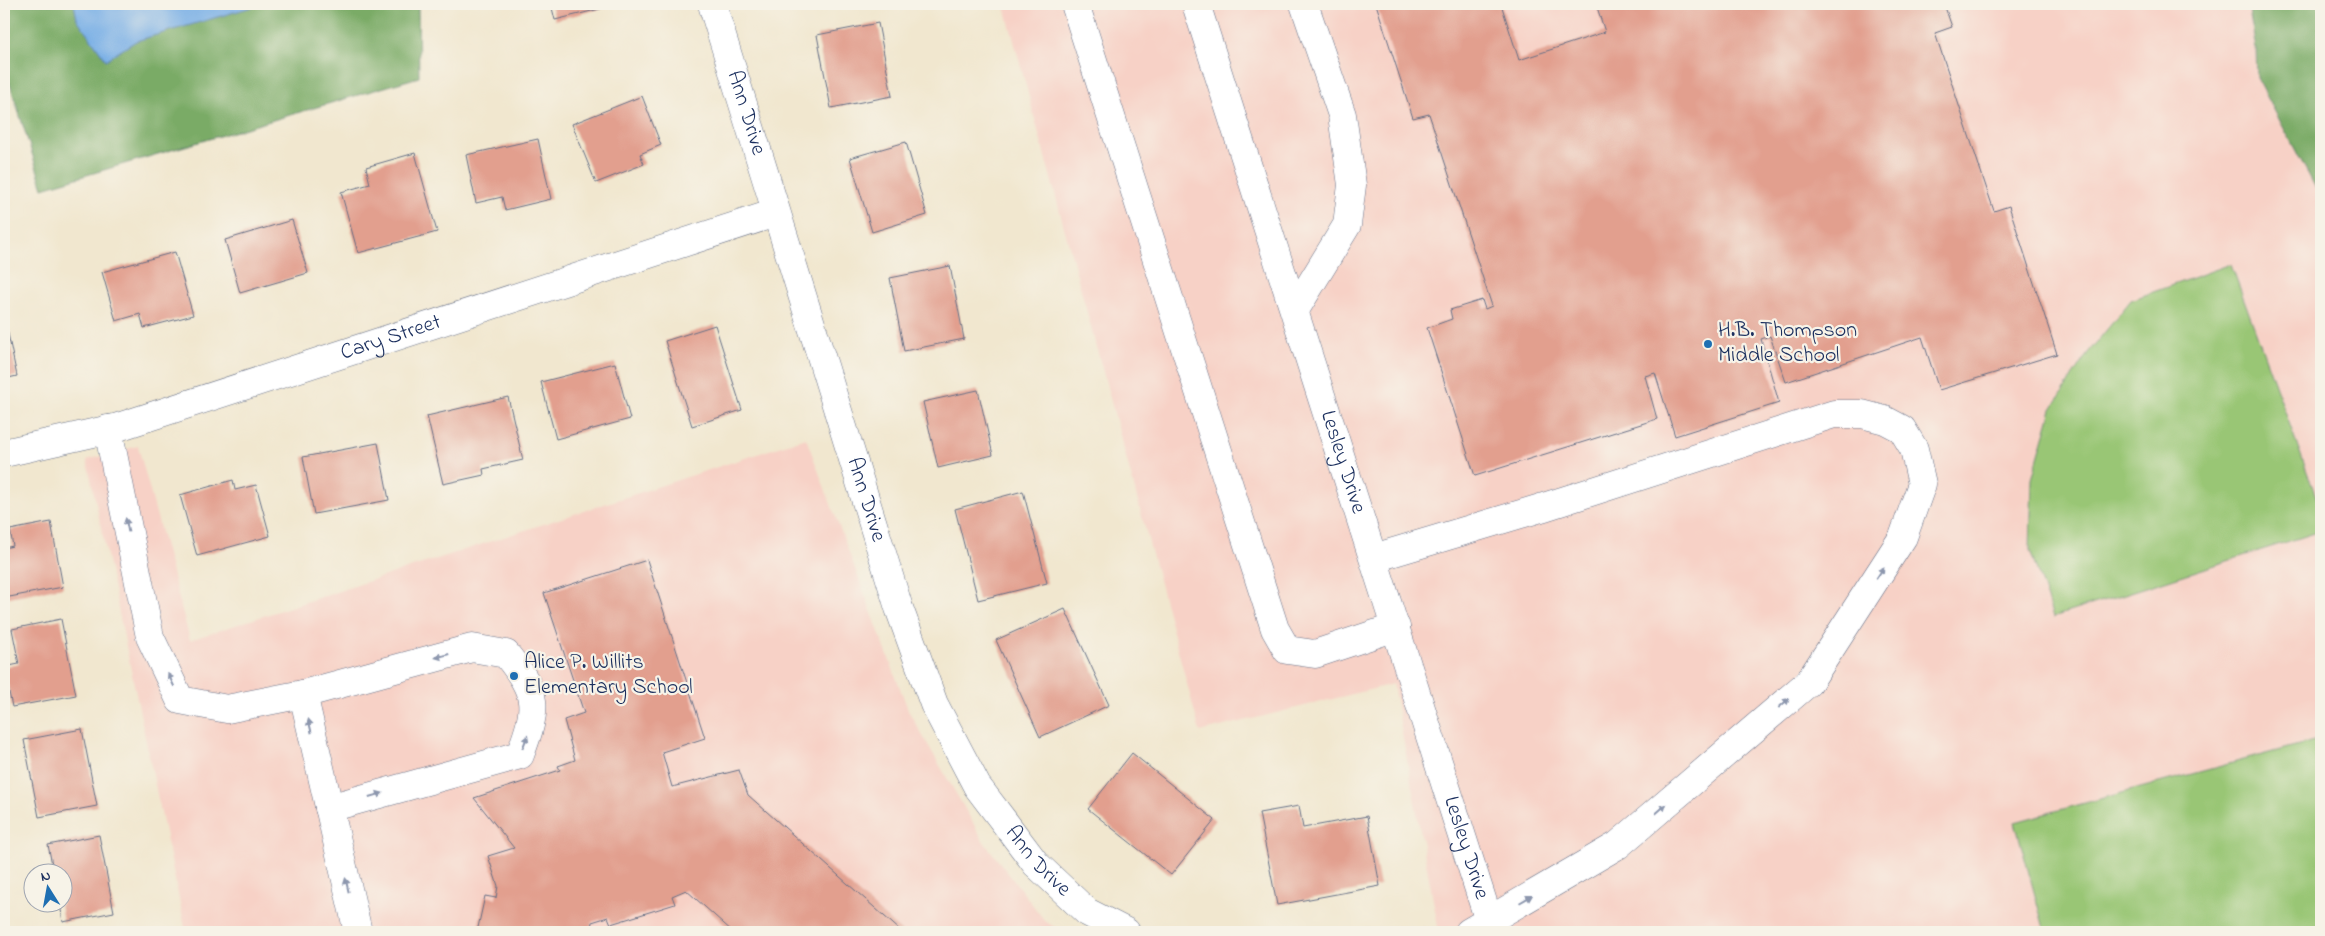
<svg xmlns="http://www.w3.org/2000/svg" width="2325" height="936" font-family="'Indie Flower',sans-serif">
	<rect width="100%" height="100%" fill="#f7f3e8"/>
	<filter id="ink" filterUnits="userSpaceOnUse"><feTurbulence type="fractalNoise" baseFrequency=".02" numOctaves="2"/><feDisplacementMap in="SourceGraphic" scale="10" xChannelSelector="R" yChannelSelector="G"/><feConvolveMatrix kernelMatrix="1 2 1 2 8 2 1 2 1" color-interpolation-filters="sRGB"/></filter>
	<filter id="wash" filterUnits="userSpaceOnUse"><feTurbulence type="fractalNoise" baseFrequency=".0096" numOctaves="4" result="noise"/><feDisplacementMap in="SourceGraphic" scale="20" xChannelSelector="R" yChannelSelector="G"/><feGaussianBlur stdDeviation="1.12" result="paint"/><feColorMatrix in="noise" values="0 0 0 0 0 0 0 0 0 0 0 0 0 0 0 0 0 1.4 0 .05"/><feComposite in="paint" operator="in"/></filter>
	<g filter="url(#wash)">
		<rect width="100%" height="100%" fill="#f1e7cf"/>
		<g fill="#f7d1c6">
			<polygon points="1004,4 2321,4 2321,932 1439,932 1393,684 1200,732"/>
			<polygon points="806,438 909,712 984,842 1045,921 1062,932 186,932 87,460 138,446 190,640"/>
		</g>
		<g fill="#99c674" stroke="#5a7a69">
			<polygon points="2231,264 2321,510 2321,531 2053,617 2030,550 2032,479 2052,409 2087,354 2131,300"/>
			<polygon points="2321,739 2321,932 2045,932 2015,822"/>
		</g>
		<g fill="#7aab66" stroke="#4a6d62">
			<polygon points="4,4 418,4 419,77 43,188 4,66"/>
			<polygon points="2248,4 2321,4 2321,198 2257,78 2256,49"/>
		</g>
		<polygon fill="#77aee6" stroke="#496ea2" points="74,4 262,4 136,41 106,60 77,19"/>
		<g id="blocks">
			<g fill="#e29f8e">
				<polygon points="551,4 620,4 555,20"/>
				<polygon points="1376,4 1501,4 1519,60 1605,32 1596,4 1944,4 1952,27 1935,33 1994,211 2009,206 2057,354 1939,390 1922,337 1786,382 1770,336 1761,339 1779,403 1675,436 1655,373 1645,376 1657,419 1475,476 1427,328 1452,319 1450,310 1482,300 1485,309 1492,306 1429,114 1413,118"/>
				<polygon points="878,23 892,96 831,108 817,35"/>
				<polygon points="642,96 661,145 640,154 644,164 596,183 572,124"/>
				<polygon points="538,139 551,199 505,210 502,197 476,203 466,155"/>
				<polygon points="906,142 927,215 872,232 850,158"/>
				<polygon points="415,153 437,232 358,253 341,192 370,184 366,167"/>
				<polygon points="292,220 308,273 240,293 225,240"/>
				<polygon points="175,252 193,315 144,328 140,314 116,321 102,272"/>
				<polygon points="950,266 964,339 904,351 890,278"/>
				<polygon points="4,315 17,376 4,379"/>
				<polygon points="715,325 742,410 692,426 665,341"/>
				<polygon points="615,363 630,419 556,439 541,382"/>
				<polygon points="978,390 993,455 938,468 923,402"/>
				<polygon points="508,397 523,460 483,469 484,475 443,484 427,416"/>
				<polygon points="378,443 389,500 314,514 303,457"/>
				<polygon points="233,480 235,490 256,485 270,536 197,556 180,495"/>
				<polygon points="1023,491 1047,583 978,600 955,509"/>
				<polygon points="51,522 63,587 4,598 4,548 13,546 10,530"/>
				<polygon points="647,560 705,738 662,752 672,787 739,770 748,795 902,932 733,932 686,890 672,896 675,904 611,924 608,917 592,922 590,932 477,932 485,896 496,898 498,886 488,856 514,848 474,798 560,770 558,766 575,760 564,720 584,713 544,593"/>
				<polygon points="1065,609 1109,705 1040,737 996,640"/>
				<polygon points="61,619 76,695 12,707 4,667 19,664 12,629"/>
				<polygon points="82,729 97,806 39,817 24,740"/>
				<polygon points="1132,753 1215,820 1171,875 1088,809"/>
				<polygon points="1299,806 1303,828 1367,816 1380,886 1277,905 1259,813"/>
				<polygon points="99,835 114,912 63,922 60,904 62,904 62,874 54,874 48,845"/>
			</g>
		</g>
	</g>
	<g filter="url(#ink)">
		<use href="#blocks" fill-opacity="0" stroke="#666f86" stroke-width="1"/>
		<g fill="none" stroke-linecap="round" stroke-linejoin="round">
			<defs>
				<g id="minor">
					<path id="s1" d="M712 4 899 608 934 704 977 786 1036 864 1087 912 1126 932"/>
					<polyline points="1075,4 1275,629 1287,650 1315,654 1396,627"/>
					<path id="s2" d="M1196 4 1489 921"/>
					<polyline points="1295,310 1347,225 1352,185 1342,115 1304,4"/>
					<polyline points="108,429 150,637 180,700 227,709 303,694 358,932"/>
					<path id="s3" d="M4 453 115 428 775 213"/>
					<polyline points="1374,558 1544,507 1834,414 1862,414 1885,420 1902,429 1914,449 1922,484 1903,537 1809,682 1618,845 1469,932"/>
					<path d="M303 694 472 648 506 654C539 695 538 707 520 755L329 808"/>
				</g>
			</defs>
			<use href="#minor" stroke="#666f86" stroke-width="29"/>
			<use href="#minor" stroke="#fff" stroke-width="28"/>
		</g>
		<defs><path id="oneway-solid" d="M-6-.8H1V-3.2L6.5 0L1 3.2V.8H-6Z" transform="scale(1.25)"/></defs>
		<g fill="#8d97ae">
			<use href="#oneway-solid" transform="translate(127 525) rotate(-101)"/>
			<use href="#oneway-solid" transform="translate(1880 573) rotate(-57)"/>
			<use href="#oneway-solid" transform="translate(442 656) rotate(165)"/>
			<use href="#oneway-solid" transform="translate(171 680) rotate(-116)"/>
			<use href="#oneway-solid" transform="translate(1784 703) rotate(-41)"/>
			<use href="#oneway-solid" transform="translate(310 726) rotate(-103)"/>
			<use href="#oneway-solid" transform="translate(525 742) rotate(-69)"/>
			<use href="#oneway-solid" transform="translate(376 795) rotate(-16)"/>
			<use href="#oneway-solid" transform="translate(1661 809) rotate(-41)"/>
			<use href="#oneway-solid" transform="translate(347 885) rotate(-103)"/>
			<use href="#oneway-solid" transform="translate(1526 899) rotate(-30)"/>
		</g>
	</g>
	<g fill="#1f6fb2" stroke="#f7f3e8" stroke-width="2">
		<circle cx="1708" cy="344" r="5"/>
		<circle cx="514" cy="676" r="5"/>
	</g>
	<g text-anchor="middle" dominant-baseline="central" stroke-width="4.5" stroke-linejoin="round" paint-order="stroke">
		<g font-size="22" fill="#1b2f5e" stroke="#f7f3e8">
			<text stroke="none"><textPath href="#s1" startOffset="114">Ann Drive</textPath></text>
			<text stroke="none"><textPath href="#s3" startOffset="404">Cary Street</textPath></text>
			<text stroke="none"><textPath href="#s2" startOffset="481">Lesley Drive</textPath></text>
			<text stroke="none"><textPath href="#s1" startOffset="519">Ann Drive</textPath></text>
			<text stroke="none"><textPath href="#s2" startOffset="886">Lesley Drive</textPath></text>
			<text stroke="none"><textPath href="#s1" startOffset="924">Ann Drive</textPath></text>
		</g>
		<g font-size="22" fill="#1b2f5e" stroke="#f7f3e8" text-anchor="start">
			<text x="1718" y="331">H.B. Thompson<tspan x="1718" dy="25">Middle School</tspan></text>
			<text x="524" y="663">Alice P. Willits<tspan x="524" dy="25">Elementary School</tspan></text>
		</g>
	</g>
	<rect width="2325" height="936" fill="none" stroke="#f7f3e8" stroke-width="20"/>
	<g transform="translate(48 888) rotate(349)"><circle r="24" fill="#f7f3e8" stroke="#9fa5b1"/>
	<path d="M0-4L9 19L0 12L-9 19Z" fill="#1f6fb2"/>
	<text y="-8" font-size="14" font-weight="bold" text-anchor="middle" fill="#1b2f5e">N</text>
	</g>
</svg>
